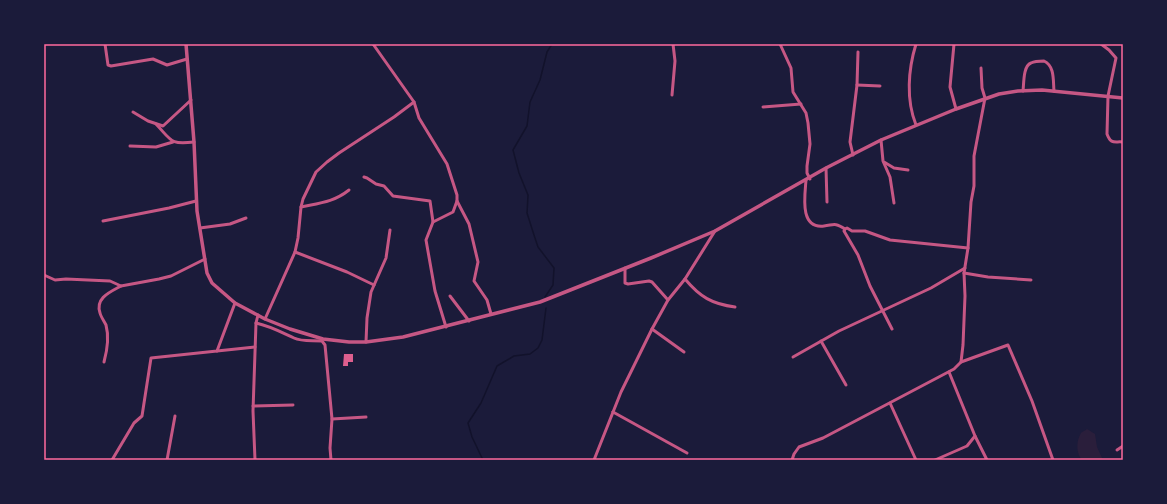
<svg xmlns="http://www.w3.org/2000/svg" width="1167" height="504" font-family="'Open Sans',sans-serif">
	<rect width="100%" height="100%" fill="#1b1b3a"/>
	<path fill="#2a1e3b" d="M1087 429 1095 434 1097 447 1103 460H1082C1076 453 1076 441 1081 433 1083 431 1085 431 1087 429Z"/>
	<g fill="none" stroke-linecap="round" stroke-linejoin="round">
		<g stroke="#12122b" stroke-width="1.5">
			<polyline points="545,297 553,285 554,268 538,247 534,235 527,213 528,195 519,173 513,150 527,126 530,102 540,80 547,52 552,44"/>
			<polyline points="483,460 472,437 468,423 481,403 497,366 514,356 530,354 538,348 542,340 546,308"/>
		</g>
	</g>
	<polygon fill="#dd5f8e" points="344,354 353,354 353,362 348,362 348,366 343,366"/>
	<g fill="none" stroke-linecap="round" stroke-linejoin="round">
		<g stroke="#c65784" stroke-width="3">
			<polyline points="105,44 108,65 111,66 153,59 167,65 187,59"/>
			<polyline points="373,44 414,102 419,118 447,164 457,195 457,201 453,212 433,222"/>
			<polyline points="780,44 791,68 793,92 806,113 808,123 810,144 807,166 807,173 810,179"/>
			<path d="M916 44C908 70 906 100 916 125"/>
			<polyline points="954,44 950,87 956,109"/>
			<path d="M1101 44 1109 50 1116 58 1108 96 1107 134C1111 145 1115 141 1123 142"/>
			<polyline points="857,85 880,86"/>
			<path d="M1023 91C1024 83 1023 66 1031 63 1035 61 1040 61 1044 61 1055 66 1053 81 1054 91"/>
			<polyline points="672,95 675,61 673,44"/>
			<polyline points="763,107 801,104"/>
			<polyline points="133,112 148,121 163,126 191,100"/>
			<path d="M156 124C172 141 170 145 194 142"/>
			<polyline points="881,140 883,161 890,177 894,203"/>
			<polyline points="130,146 156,147 173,142"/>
			<polyline points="853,155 850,142 857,85 858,52"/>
			<polyline points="884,162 894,168 908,170"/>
			<polyline points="826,168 827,202"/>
			<polyline points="364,177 367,178 376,184 384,186 393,196 430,201 433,222 426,240 435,291 446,327"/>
			<path d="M806 180C805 195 799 229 824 226 834 225 834 222 845 229L847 228 852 231H865L890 240 968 248"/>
			<polyline points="457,201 469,224 478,262 474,281 487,300 491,314"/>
			<path d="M301 207C320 203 334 202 349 190"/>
			<polyline points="103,221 169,208 196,201"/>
			<polyline points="200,228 230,224 246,218"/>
			<polyline points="845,229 844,231 858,255 870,286 892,329"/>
			<polyline points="295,252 347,272 374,285"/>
			<polyline points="625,268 625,283 628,284 649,281 652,282 668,300"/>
			<polyline points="964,273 988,277 1031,280"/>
			<polyline points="44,275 55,280 66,279 110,281 121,286 159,279 171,276 205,259"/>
			<path d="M685 279C700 297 712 304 735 307"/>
			<polyline points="450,296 469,321"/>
			<polyline points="265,319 295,252 298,238 301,207 303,199 316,172 327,162 339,153 394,117 414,102"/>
			<path d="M256 323C270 326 281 332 294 338 302 342 313 340 322 341L325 345 332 419 330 448 331 460"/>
			<polyline points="652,329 684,352"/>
			<polyline points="821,341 846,385"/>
			<polyline points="366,342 367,318 371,292 386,258 390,230"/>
			<polyline points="217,351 255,347"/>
			<polyline points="793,357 839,331 931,288 965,268"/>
			<path d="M104 362C107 351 109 336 106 325 104 321 101 317 100 313 95 298 110 292 121 286"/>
			<polyline points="961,362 1008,345 1032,401 1053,460"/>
			<polyline points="890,403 916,460"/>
			<polyline points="253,406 293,405"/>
			<polyline points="613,412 687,453"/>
			<polyline points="332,419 366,417"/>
			<polyline points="975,436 987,460"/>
			<polyline points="1117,450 1123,446"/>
			<polyline points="112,460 134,423 142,416 151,358 217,351 235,303"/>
			<polyline points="167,460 175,416"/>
			<polyline points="255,460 253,411 256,323 258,315"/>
			<polyline points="594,460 621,392 652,329 668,300 685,279 715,231"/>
			<polyline points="792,460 794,454 799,447 823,438 954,369 961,362 963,345 965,296 964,273 968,248 971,202 974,186 974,156 985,98 982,88 981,68"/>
			<polyline points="935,460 967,446 975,436 949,372"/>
		</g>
		<polyline stroke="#c65784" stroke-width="3.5" points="186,44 194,142 197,211 207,273 212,283 235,303 265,319 290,329 323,339 349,342 366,342 403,337 540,302 651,258 715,231 826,168 881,140 956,109 999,94 1018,91 1042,90 1123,98"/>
	</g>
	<rect width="1167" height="504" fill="none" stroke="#1b1b3a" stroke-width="90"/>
	<rect x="45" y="45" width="1077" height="414" fill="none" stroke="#ff6b9d" stroke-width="1.5"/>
</svg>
